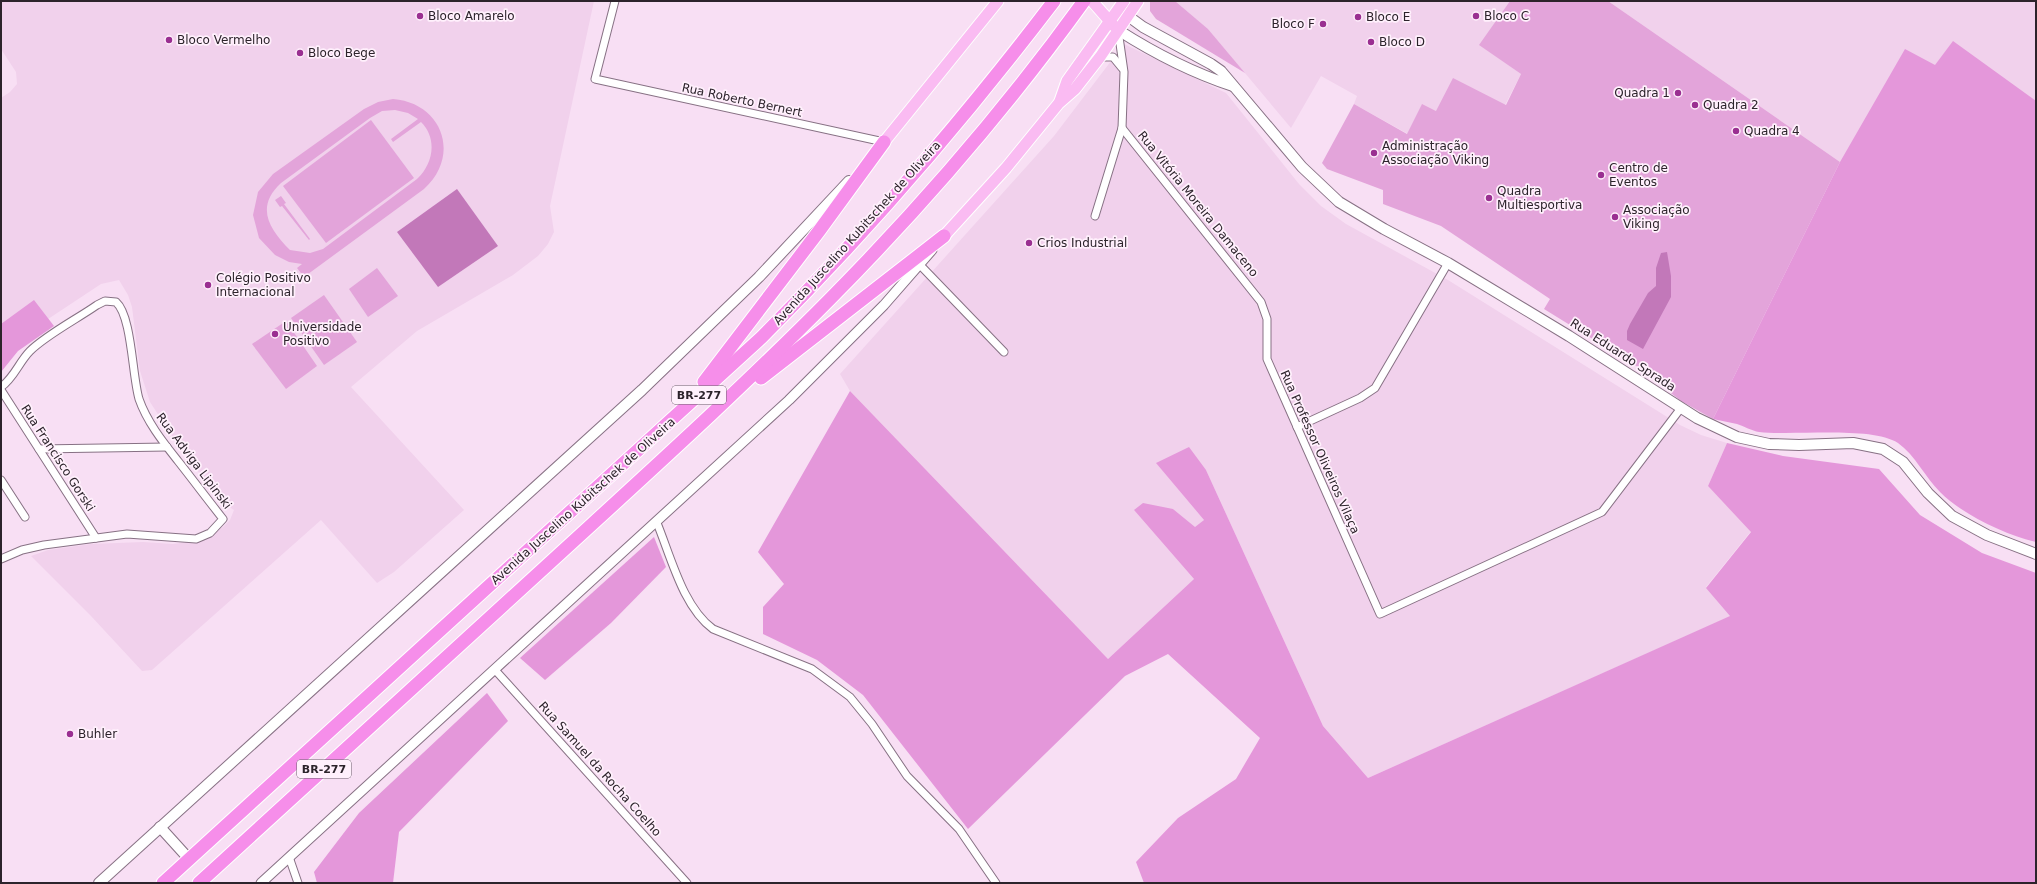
<svg xmlns="http://www.w3.org/2000/svg" width="2037" height="884" font-family="'DejaVu Sans',sans-serif">
	<rect width="100%" height="100%" fill="#f8dff4"/>
	<g fill="#f1d1ec">
		<polygon points="1,1 594,1 550,206 554,232 548,244 538,256 513,275 417,331 351,387 464,510 394,572 377,583 321,520 152,670 142,671 91,616 31,556 48,550 91,544 143,542 173,544 202,540 223,527 230,520 234,510 222,502 215,494 174,439 150,402 140,371 132,307 128,295 119,280 101,284 36,327 1,329 1,98 10,92 17,84 16,72 1,49"/>
		<polygon points="1175,1 1510,1 1480,45 1521,74 1505,105 1436,111 1422,105 1408,134 1354,104 1357,96 1321,76 1291,128 1208,29"/>
		<polygon points="1608,1 2036,1 2036,294 1840,162"/>
		<polygon points="1124,44 1226,93 1299,184 1321,206 1346,224 1448,280 1680,425 1701,435 1727,443 1708,486 1751,531 1706,587 1731,616 1368,778 1323,726 1206,470 1157,464 1204,520 1195,528 1173,509 1134,510 1194,579 1108,659 850,391 840,374 1054,136"/>
	</g>
	<g fill="#e3a4da" fill-rule="evenodd">
		<polygon points="1150,1 1175,1 1208,29 1245,73 1156,19 1150,11"/>
		<polygon points="1510,1 1608,1 1840,162 1713,419 1681,401 1638,367 1544,309 1550,299 1441,226 1383,204 1383,190 1327,169 1322,163 1354,104 1407,134 1422,104 1436,111 1453,78 1506,105 1521,74 1479,45"/>
		<path d="M393 99C443 103 461 156 424 189L304 277 297 268 302 264 289 262 275 255 259 238 253 215 258 192 273 174 364 109 378 102ZM395 110 408 113 418 119 391 139 393 142 421 122C438 139 433 164 417 179L323 249 310 253 290 250C269 229 255 207 281 183L370 118 382 111Z"/>
		<polygon points="371,120 414,178 326,243 283,186"/>
		<polygon points="281,196 286,203 284,204 310,239 309,240 282,206 280,207 275,200"/>
		<polygon points="377,268 398,296 368,317 349,289"/>
		<polygon points="324,295 357,342 324,365 291,318"/>
		<polygon points="286,321 317,366 286,389 252,344"/>
	</g>
	<g fill="#e497da">
		<path d="M1953 41 2036 101V542C2007 536 1960 513 1940 492 1925 477 1915 455 1898 443 1871 426 1795 436 1759 432 1752 431 1744 426 1737 424 1729 422 1721 421 1713 419L1840 162 1905 49 1935 65Z"/>
		<polygon points="34,300 54,326 18,351 1,372 1,324"/>
		<polygon points="850,391 1108,659 1194,579 1134,510 1143,503 1173,509 1195,527 1204,520 1156,463 1189,447 1206,470 1323,726 1368,778 1730,616 1706,588 1751,532 1708,486 1727,443 1783,456 1879,469 1920,515 1982,553 2036,573 2036,883 1144,883 1136,862 1178,818 1236,779 1260,738 1168,654 1125,676 968,829 863,695 817,660 763,634 763,607 784,584 758,552"/>
		<polygon points="654,537 666,567 611,623 545,680 520,658"/>
		<polygon points="487,693 508,721 399,832 393,883 317,883 314,872 359,813"/>
	</g>
	<g fill="#c278b9">
		<polygon points="457,189 498,246 438,287 397,232"/>
		<polygon points="1667,252 1671,276 1671,297 1643,349 1627,340 1627,331 1630,324 1648,293 1656,286 1656,268 1661,253"/>
	</g>
	<g fill="none" stroke-linecap="round" stroke-linejoin="round">
		<defs>
			<g id="minor">
				<polyline points="615,1 595,79 884,142"/>
				<polyline points="1100,57 1113,57 1122,68"/>
				<polyline points="1122,128 1261,302 1267,319 1267,359 1380,614 1602,512 1681,408"/>
				<polyline points="1095,216 1122,128 1124,72 1118,30"/>
				<polyline points="920,265 1004,352"/>
				<path d="M1 387C14 378 19 362 30 351 46 335 77 319 97 305L105 301 116 302C132 316 132 375 139 399 147 422 163 442 178 461 193 480 208 500 223 519L210 533 196 539 127 534 44 545 22 550 1 559"/>
				<polyline points="1,390 96,538"/>
				<polyline points="1297,427 1360,398 1375,388 1448,263"/>
				<polyline points="39,449 167,447"/>
				<polyline points="1,480 25,517"/>
				<path d="M657 523C671 557 683 607 713 629L812 669 850 697 872 724 907 776 959 829 996 883"/>
				<polyline points="496,671 687,883"/>
				<polyline points="289,857 298,883"/>
			</g>
			<polyline id="tertiary" points="261,883 789,400 884,305 932,250"/>
			<g id="secondary">
				<polyline points="1128,16 1143,27 1211,64 1221,71 1302,167 1339,202 1384,229 1448,263 1569,336 1697,418 1737,437 1769,444 1799,445 1853,443 1883,449 1903,462 1928,493 1952,516 1987,535 2036,554"/>
				<path d="M1118 30C1154 53 1193 73 1233 86"/>
				<polyline points="160,827 189,859"/>
				<polyline points="99,883 642,390 759,277 849,181"/>
			</g>
			<g id="primary">
				<polyline points="1092,1 1114,26"/>
				<polyline points="1060,101 1067,81 1124,1"/>
				<polyline points="884,142 998,1"/>
				<polyline points="944,236 1006,168 1059,103 1075,89 1100,57 1138,1"/>
			</g>
			<g id="motorway">
				<polyline points="761,378 944,236"/>
				<polyline points="704,382 819,231 884,142"/>
				<path d="M163 883 762 337C867 232 964 119 1054 1"/>
				<path d="M199 883C329 764 459 646 589 527 671 452 753 377 831 298 921 207 1009 105 1084 1"/>
			</g>
		</defs>
		<use href="#minor" stroke="#877184" stroke-width="9"/>
		<use href="#tertiary" stroke="#877184" stroke-width="11"/>
		<use href="#secondary" stroke="#877184" stroke-width="12"/>
		<use href="#primary" stroke="#fff" stroke-width="13"/>
		<use href="#motorway" stroke="#fff" stroke-width="15"/>
		<use href="#minor" stroke="#fff" stroke-width="7"/>
		<use href="#tertiary" stroke="#fff" stroke-width="9"/>
		<use href="#secondary" stroke="#fff" stroke-width="10"/>
		<use href="#primary" stroke="#fabbf2" stroke-width="11"/>
		<use href="#motorway" stroke="#f68eea" stroke-width="13"/>
	</g>
	<g fill="#9a2f91" stroke="#fff0fc" stroke-width="1.5">
		<circle cx="420" cy="16" r="4"/>
		<circle cx="1476" cy="16" r="4"/>
		<circle cx="1358" cy="17" r="4"/>
		<circle cx="1323" cy="24" r="4"/>
		<circle cx="169" cy="40" r="4"/>
		<circle cx="1371" cy="42" r="4"/>
		<circle cx="300" cy="53" r="4"/>
		<circle cx="1678" cy="93" r="4"/>
		<circle cx="1695" cy="105" r="4"/>
		<circle cx="1736" cy="131" r="4"/>
		<circle cx="1374" cy="153" r="4"/>
		<circle cx="1601" cy="175" r="4"/>
		<circle cx="1489" cy="198" r="4"/>
		<circle cx="1615" cy="217" r="4"/>
		<circle cx="1029" cy="243" r="4"/>
		<circle cx="208" cy="285" r="4"/>
		<circle cx="275" cy="334" r="4"/>
		<circle cx="70" cy="734" r="4"/>
	</g>
	<g text-anchor="middle" dominant-baseline="central" stroke-width="3.5" stroke-linejoin="round" paint-order="stroke">
		<g fill="#fff0fc" stroke="#6b606a" stroke-width="1">
			<rect x="672" y="386" width="54" height="18" rx="3"/>
			<rect x="297" y="760" width="54" height="18" rx="3"/>
		</g>
		<g font-size="11" font-weight="bold" fill="#2c232b">
			<text x="699" y="395">BR-277</text>
			<text x="324" y="769">BR-277</text>
		</g>
		<g font-size="12" fill="#2c232b" stroke="#fff0fc" text-anchor="start">
			<text x="428" y="16">Bloco Amarelo</text>
			<text x="1484" y="16">Bloco C</text>
			<text x="1366" y="17">Bloco E</text>
			<text x="1315" y="24" text-anchor="end">Bloco F</text>
			<text x="177" y="40">Bloco Vermelho</text>
			<text x="1379" y="42">Bloco D</text>
			<text x="308" y="53">Bloco Bege</text>
			<text x="1670" y="93" text-anchor="end">Quadra 1</text>
			<text x="1703" y="105">Quadra 2</text>
			<text x="1744" y="131">Quadra 4</text>
			<text x="1382" y="146">Administração<tspan x="1382" dy="14">Associação Viking</tspan></text>
			<text x="1609" y="168">Centro de<tspan x="1609" dy="14">Eventos</tspan></text>
			<text x="1497" y="191">Quadra<tspan x="1497" dy="14">Multiesportiva</tspan></text>
			<text x="1623" y="210">Associação<tspan x="1623" dy="14">Viking</tspan></text>
			<text x="1037" y="243">Crios Industrial</text>
			<text x="216" y="278">Colégio Positivo<tspan x="216" dy="14">Internacional</tspan></text>
			<text x="283" y="327">Universidade<tspan x="283" dy="14">Positivo</tspan></text>
			<text x="78" y="734">Buhler</text>
		</g>
		<g font-size="12" fill="#2c232b" stroke="#fff0fc">
			<text transform="translate(742 100) rotate(12)">Rua Roberto Bernert</text>
			<text transform="translate(1198 204) rotate(51)">Rua Vitória Moreira Damaceno</text>
			<text transform="translate(857 233) rotate(-48)">Avenida Juscelino Kubitschek de Oliveira</text>
			<text transform="translate(1623 355) rotate(33)">Rua Eduardo Sprada</text>
			<text transform="translate(1320 452) rotate(66)">Rua Professor Oliveiros Vilaça</text>
			<text transform="translate(58 458) rotate(57)">Rua Francisco Gorski</text>
			<text transform="translate(194 461) rotate(53)">Rua Adviga Lipinski</text>
			<text transform="translate(583 501) rotate(-42)">Avenida Juscelino Kubitschek de Oliveira</text>
			<text transform="translate(600 769) rotate(48)">Rua Samuel da Rocha Coelho</text>
		</g>
	</g>
	<rect width="2037" height="884" fill="none" stroke="#2c232b" stroke-width="4"/>
</svg>
